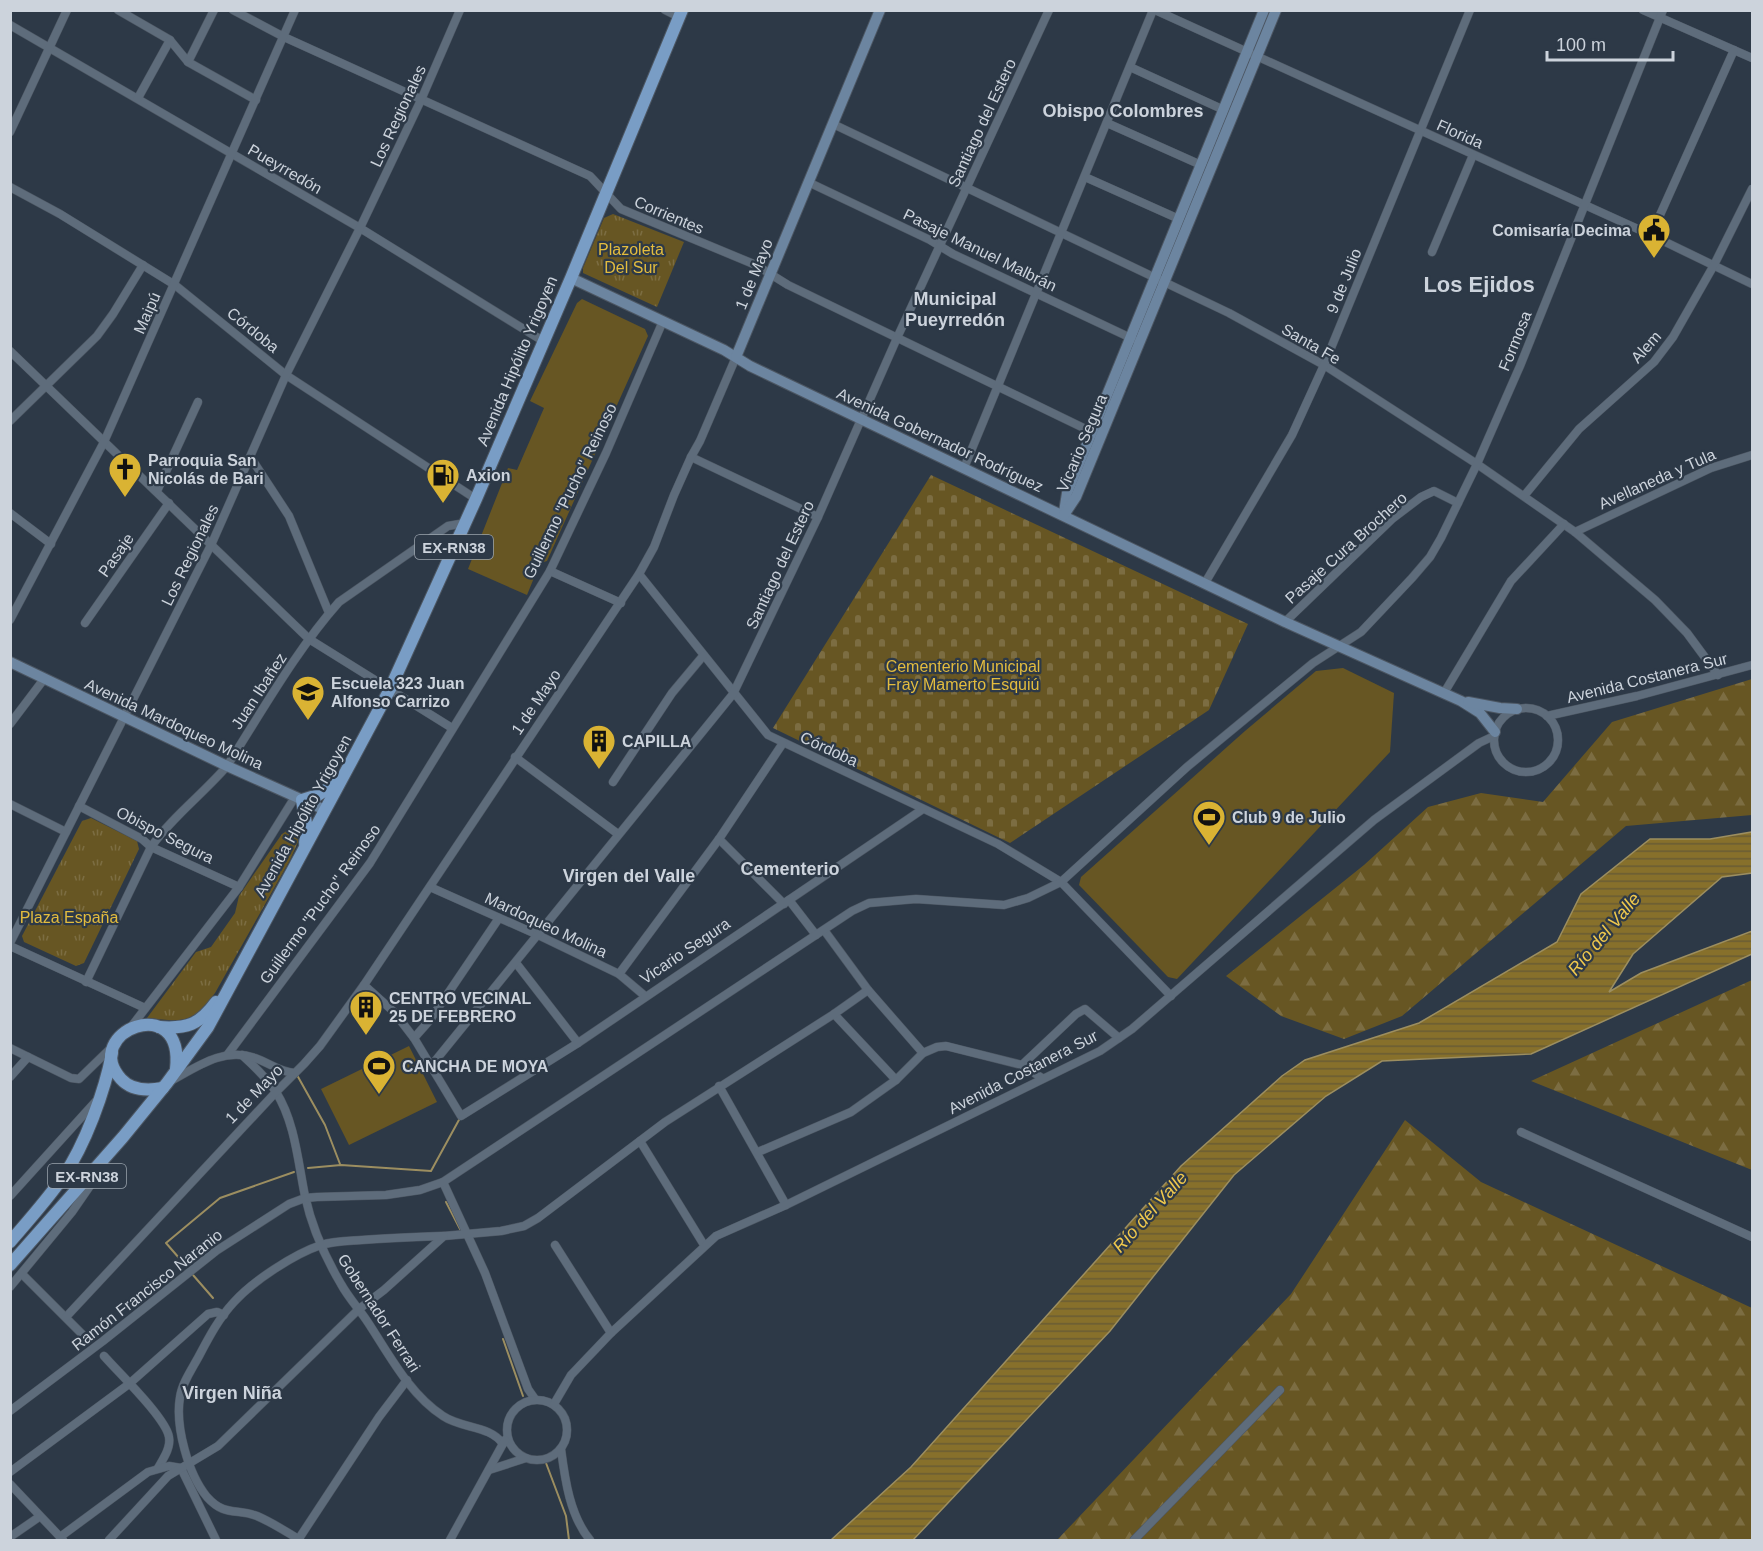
<svg xmlns="http://www.w3.org/2000/svg" width="1763" height="1551" font-family="Arial,sans-serif">
	<defs>
		<pattern id="forest-firs" width="22" height="20" patternUnits="userSpaceOnUse" patternTransform="scale(1.5)"><rect width="22" height="20" fill="#675623"/><path d="M5 1l3.5 6h-7zM16 11l3.5 6h-7z" fill="#7c6d42"/></pattern>
		<pattern id="cemetery-stones" width="16" height="16" patternUnits="userSpaceOnUse" patternTransform="scale(1.5)"><rect width="16" height="16" fill="#675623"/><path d="M2 7V4a2 2 0 0 1 4 0v3zM10 15v-3a2 2 0 0 1 4 0v3z" fill="#7c6d42"/></pattern>
		<pattern id="park-tufts" width="24" height="20" patternUnits="userSpaceOnUse" patternTransform="scale(1.5)"><rect width="24" height="20" fill="#675623"/><path d="M3 7l-1-3M5 7V3M7 7l1-3M15 17l-1-3M17 17v-4M19 17l1-3" fill="none" stroke="#7c6d42"/></pattern>
		<pattern id="water-rules" width="6" height="5" patternUnits="userSpaceOnUse" patternTransform="scale(1.5)"><rect width="6" height="5" fill="#87702b"/><path d="M0 2.5h6" fill="none" stroke="#695c34"/></pattern>
	</defs>
	<rect width="100%" height="100%" fill="#2d3947"/>
	<g fill="#675623">
		<polygon points="582,299 645,329 648,336 547,561 540,563 527,595 468,569 508,468 517,470 544,408 530,401 577,303"/>
		<polygon points="1343,668 1394,693 1390,752 1177,979 1168,977 1079,885 1081,877 1245,731 1316,671"/>
		<polygon points="409,1046 437,1102 349,1145 321,1089"/>
	</g>
	<g fill="url(#forest-firs)">
		<polygon points="1752,679 1752,815 1626,826 1402,1016 1344,1039 1281,1016 1226,976 1364,865 1428,807 1481,793 1543,802 1612,722"/>
		<polygon points="1752,980 1752,1170 1531,1081"/>
		<polygon points="1405,1120 1481,1182 1752,1308 1752,1540 1057,1540 1291,1294"/>
	</g>
	<polygon fill="url(#cemetery-stones)" points="931,475 1248,624 1209,710 1010,843 773,728"/>
	<g fill="url(#park-tufts)">
		<polygon points="613,214 684,242 657,307 583,273 583,268 604,218"/>
		<polygon points="91,818 137,841 139,849 84,963 76,966 24,942 22,936 82,821"/>
		<path d="M291 828 297 831 298 842 290 860 215 993C191 1024 185 1022 147 1018L196 952 211 947 235 913 239 896 254 874 282 834Z"/>
	</g>
	<polygon fill="url(#water-rules)" stroke="#9c8e60" stroke-width="1.5" points="1752,832 1752,873 1722,877 1633,954 1609,992 1641,973 1752,931 1752,954 1531,1054 1382,1061 1326,1096 1234,1175 1110,1331 913,1540 831,1540 911,1467 1181,1166 1282,1076 1305,1060 1419,1023 1557,942 1581,894 1650,839 1710,839"/>
	<g fill="none" stroke-linecap="round" stroke-linejoin="round">
		<g stroke="#9c8e60" stroke-width="2">
			<polyline points="297,1075 325,1125 340,1164"/>
			<polyline points="308,1168 341,1165 431,1171 460,1118"/>
			<polyline points="446,1202 460,1229"/>
			<polyline points="186,1266 166,1243 220,1198 294,1172"/>
			<polyline points="193,1275 213,1298"/>
			<polyline points="503,1339 523,1396"/>
			<polyline points="546,1463 566,1516 569,1540"/>
		</g>
		<defs>
			<g id="street">
				<polyline points="118,10 170,40 188,62 256,100"/>
				<polyline points="233,10 284,37 590,176 621,209 756,265 788,285 1096,434"/>
				<polyline points="665,10 679,17"/>
				<polyline points="1155,10 1651,235 1752,284"/>
				<polyline points="1643,10 1752,58"/>
				<polyline points="10,25 360,228 543,341"/>
				<polyline points="188,62 214,10"/>
				<polyline points="1130,67 1224,110"/>
				<polyline points="138,98 170,40"/>
				<polyline points="1107,123 1201,165"/>
				<polyline points="833,124 1229,313 1324,365 1477,464 1575,532 1655,600 1687,633 1718,675"/>
				<polyline points="10,132 67,10"/>
				<polyline points="1085,177 1179,219"/>
				<polyline points="808,182 930,240 953,254 1133,339"/>
				<polyline points="10,187 60,214 175,285 286,375 476,499"/>
				<polyline points="1651,235 1734,50"/>
				<polyline points="1432,252 1473,155"/>
				<polyline points="10,351 309,639 452,728"/>
				<polyline points="10,421 97,336 113,314 143,265"/>
				<polyline points="691,457 818,517"/>
				<polyline points="251,458 289,516 329,613"/>
				<polyline points="964,468 1153,10"/>
				<polyline points="157,491 198,402"/>
				<polyline points="1524,496 1579,429 1654,362 1673,337 1714,265 1752,189"/>
				<polyline points="10,513 51,544"/>
				<polyline points="1575,532 1711,468 1752,455"/>
				<polyline points="550,571 621,603"/>
				<polyline points="639,574 768,735 998,844 1061,882 1171,996"/>
				<polyline points="1205,583 1292,435 1324,365 1470,10"/>
				<polyline points="10,620 104,442 295,10"/>
				<polyline points="1285,622 1392,519 1421,497 1434,491 1458,503"/>
				<polyline points="85,623 169,503"/>
				<polyline points="1444,693 1511,581 1564,524"/>
				<circle cx="1526" cy="740" r="32"/>
				<polyline points="1547,716 1637,696 1752,665"/>
				<polyline points="10,724 44,679"/>
				<polyline points="515,757 618,834"/>
				<polyline points="613,782 672,693 703,656"/>
				<polyline points="10,804 66,832"/>
				<polyline points="79,806 142,839 151,847 239,887"/>
				<polyline points="719,839 784,904"/>
				<polyline points="430,887 538,935 619,974 645,996"/>
				<polyline points="789,900 816,935"/>
				<polyline points="824,930 868,990 923,1053"/>
				<polyline points="10,943 212,543 286,375 360,228 421,100 460,10"/>
				<polyline points="10,946 145,1008"/>
				<polyline points="516,963 578,1043"/>
				<polyline points="619,974 719,839 783,743"/>
				<path d="M86 982 151 847C172 817 203 794 227 766 261 713 297 649 339 602L448 526 465 523"/>
				<polyline points="364,985 394,1012 414,1038 461,1116 578,1043 923,809"/>
				<polyline points="834,1014 896,1080"/>
				<polyline points="131,1027 239,887 295,797"/>
				<polyline points="414,1038 430,1020 499,918"/>
				<polyline points="10,1048 71,1078 79,1079 113,1046"/>
				<polyline points="228,1054 370,863 550,571 606,453 663,321"/>
				<path d="M242 1055C254 1066 267 1078 276 1092 295 1122 298 1162 305 1196 312 1228 325 1257 341 1284 348 1297 359 1309 367 1321 389 1354 409 1394 443 1416 462 1429 490 1425 503 1444"/>
				<polyline points="1022,1065 1076,1014 1085,1009 1119,1038"/>
				<polyline points="431,1066 733,694 818,517 897,338 1049,10"/>
				<polyline points="10,1077 28,1057"/>
				<path d="M171 1081C198 1066 224 1047 255 1058 270 1063 279 1072 295 1073"/>
				<polyline points="719,1086 786,1205"/>
				<polyline points="1521,1132 1752,1237"/>
				<polyline points="640,1141 704,1245"/>
				<polyline points="758,1152 851,1112 896,1080 923,1053 937,1047 946,1046 1022,1065 1042,1078"/>
				<polyline points="443,1182 485,1273 528,1389 535,1399"/>
				<polyline points="10,1196 97,1100"/>
				<polyline points="555,1245 611,1333"/>
				<polyline points="22,1274 82,1334"/>
				<polyline points="10,1287 72,1212 101,1170"/>
				<polyline points="66,1317 276,1092 304,1064 320,1046 364,985 639,574 654,547 674,495 691,457 700,441 736,357"/>
				<path d="M104 1356C118 1372 166 1418 169 1437 171 1448 163 1459 158 1468"/>
				<circle cx="537" cy="1430" r="30"/>
				<polyline points="554,1404 571,1375 611,1333 716,1236 786,1205 1100,1051 1132,1029 1374,820 1479,743 1494,736"/>
				<polyline points="10,1411 103,1341 216,1251 289,1204 305,1198 317,1197 386,1195 420,1190 443,1182 852,911 869,903 916,899 1004,905 1028,898 1061,882 1187,767 1313,663 1361,632 1412,578 1430,557 1441,538 1477,464 1520,366 1663,10"/>
				<path d="M561 1449C565 1480 570 1516 590 1540"/>
				<polyline points="181,1468 216,1540"/>
				<polyline points="489,1470 526,1458"/>
				<polyline points="10,1472 129,1384 208,1314 217,1312 224,1315"/>
				<polyline points="10,1484 63,1540"/>
				<polyline points="10,1537 39,1517"/>
				<polyline points="60,1537 148,1472 169,1466 181,1468"/>
				<polyline points="109,1540 168,1476 218,1446 359,1309 384,1290 444,1236 501,1231 524,1226 538,1218 665,1122 834,1014 868,990"/>
				<polyline points="298,1540 379,1417 407,1380"/>
				<path d="M300 1540C287 1532 271 1522 257 1516 236 1508 225 1517 207 1497 188 1474 175 1426 180 1397 182 1383 192 1369 199 1356 209 1337 219 1318 234 1302 253 1281 294 1254 321 1245 334 1241 348 1241 362 1240 389 1238 417 1237 444 1236"/>
				<polyline points="450,1540 505,1440"/>
				<polyline points="1134,1540 1280,1390"/>
			</g>
			<g id="secondary">
				<polyline points="571,278 724,350 750,366 1285,622 1461,701 1480,713 1495,732"/>
				<polyline points="736,357 880,10"/>
				<polyline points="1064,512 1067,493 1264,10"/>
				<polyline points="1064,515 1076,497 1276,10"/>
				<polyline points="10,662 227,766 325,810"/>
				<polyline points="1468,702 1500,708 1517,709"/>
			</g>
			<g id="primary">
				<polyline points="305,843 307,829 302,800 318,795 338,782"/>
				<path d="M159 1027C187 1029 199 1025 216 1002"/>
				<path d="M163 1088C148 1091 132 1091 121 1079 79 1032 185 990 176 1069"/>
				<path d="M10 1242C28 1221 47 1200 63 1177 85 1145 105 1091 112 1053"/>
				<polyline points="10,1265 123,1137 167,1083 208,1027 344,775 390,689 476,499 571,278 682,10"/>
			</g>
		</defs>
		<use href="#street" stroke="#4c5662" stroke-width="9"/>
		<use href="#secondary" stroke="#4c5662" stroke-width="12"/>
		<use href="#primary" stroke="#4c5662" stroke-width="14"/>
		<use href="#street" stroke="#5e6c7b" stroke-width="8"/>
		<use href="#secondary" stroke="#6c85a0" stroke-width="10"/>
		<use href="#primary" stroke="#799dc5" stroke-width="12"/>
	</g>
	<defs>
		<symbol id="civic-pin" viewBox="-11 -11 22 30"><path d="M0 17L-7.5 6A9.5 9.5 0 1 1 7.5 6Z" fill="#dab333" stroke="#2d3947"/><path d="M-.6-6.5H3V-4.5H.6V-3L4-1V1h2V6H-6V1h2V-1L-.6-3ZM-1.2 2.5V6h2.4V2.5Z" fill="#111"/></symbol>
		<symbol id="church-pin" viewBox="-11 -11 22 30"><path d="M0 17L-7.5 6A9.5 9.5 0 1 1 7.5 6Z" fill="#dab333" stroke="#2d3947"/><path d="M-1.2-6h2.4v3.5h3.3v2.4h-3.3V6h-2.4V-.1h-3.3v-2.4h3.3Z" fill="#111"/></symbol>
		<symbol id="fuel-pin" viewBox="-11 -11 22 30"><path d="M0 17L-7.5 6A9.5 9.5 0 1 1 7.5 6Z" fill="#dab333" stroke="#2d3947"/><path d="M-5.5-6h7V0h2V4h1.3V-2.5L3-4.5l.8-.8L6-3V5H2.5V1h-1V6h-7ZM-4.2-4.7v3.2H.2V-4.7Z" fill="#111"/></symbol>
		<symbol id="school-pin" viewBox="-11 -11 22 30"><path d="M0 17L-7.5 6A9.5 9.5 0 1 1 7.5 6Z" fill="#dab333" stroke="#2d3947"/><path d="M0-5L7-2L0 1L-7-2ZM-4 1L0 2.5L4 1V4Q0 6-4 4Z" fill="#111"/></symbol>
		<symbol id="building-pin" viewBox="-11 -11 22 30"><path d="M0 17L-7.5 6A9.5 9.5 0 1 1 7.5 6Z" fill="#dab333" stroke="#2d3947"/><path d="M-4-6H4V6H1V3H-1V6H-4ZM-2.5-4.3h1.7v1.8h-1.7ZM.8-4.3h1.7v1.8H.8ZM-2.5-1h1.7V.8h-1.7ZM.8-1h1.7V.8H.8Z" fill="#111"/></symbol>
		<symbol id="stadium-pin" viewBox="-11 -11 22 30"><path d="M0 17L-7.5 6A9.5 9.5 0 1 1 7.5 6Z" fill="#dab333" stroke="#2d3947"/><path d="M0-5a6.5 5 0 1 0 0 10a6.5 5 0 1 0 0-10ZM-3.5-1.8h7v3.6h-7Z" fill="#111"/></symbol>
	</defs>
	<g fill-rule="evenodd">
		<use href="#civic-pin" x="1635" y="211" width="38" height="52"/>
		<use href="#church-pin" x="106" y="450" width="38" height="52"/>
		<use href="#fuel-pin" x="424" y="456" width="38" height="52"/>
		<use href="#school-pin" x="289" y="673" width="38" height="52"/>
		<use href="#building-pin" x="580" y="722" width="38" height="52"/>
		<use href="#stadium-pin" x="1190" y="798" width="38" height="52"/>
		<use href="#building-pin" x="347" y="988" width="38" height="52"/>
		<use href="#stadium-pin" x="360" y="1047" width="38" height="52"/>
	</g>
	<g text-anchor="middle" dominant-baseline="central" stroke-width="4.5" stroke-linejoin="round" paint-order="stroke">
		<g fill="#2d3947" stroke="#9ca5af" stroke-width="1.5">
			<rect x="415" y="535" width="78" height="24" rx="4.5"/>
			<rect x="48" y="1164" width="78" height="24" rx="4.5"/>
		</g>
		<g font-size="15" font-weight="bold" fill="#ccd3dc">
			<text x="454" y="547">EX-RN38</text>
			<text x="87" y="1176">EX-RN38</text>
		</g>
		<g font-size="16" fill="#ccd3dc" stroke="#2d3947">
			<text transform="translate(398 116) rotate(-65)">Los Regionales</text>
			<text transform="translate(982 123) rotate(-65)">Santiago del Estero</text>
			<text transform="translate(1460 134) rotate(24)">Florida</text>
			<text transform="translate(285 169) rotate(30)">Pueyrredón</text>
			<text transform="translate(669 215) rotate(23)">Corrientes</text>
			<text transform="translate(980 250) rotate(26)">Pasaje Manuel Malbrán</text>
			<text transform="translate(754 274) rotate(-68)">1 de Mayo</text>
			<text transform="translate(1344 281) rotate(-68)">9 de Julio</text>
			<text transform="translate(147 313) rotate(-66)">Maipú</text>
			<text transform="translate(253 330) rotate(39)">Córdoba</text>
			<text transform="translate(1515 341) rotate(-68)">Formosa</text>
			<text transform="translate(1311 344) rotate(30)">Santa Fe</text>
			<text transform="translate(1646 347) rotate(-48)">Alem</text>
			<text transform="translate(517 361) rotate(-67)">Avenida Hipólito Yrigoyen</text>
			<text transform="translate(940 440) rotate(25)">Avenida Gobernador Rodríguez</text>
			<text transform="translate(1082 443) rotate(-67)">Vicario Segura</text>
			<text transform="translate(1657 479) rotate(-24)">Avellaneda y Tula</text>
			<text transform="translate(570 491) rotate(-64)">Guillermo "Pucho" Reinoso</text>
			<text transform="translate(1346 548) rotate(-42)">Pasaje Cura Brochero</text>
			<text transform="translate(116 555) rotate(-55)">Pasaje</text>
			<text transform="translate(190 555) rotate(-64)">Los Regionales</text>
			<text transform="translate(780 565) rotate(-65)">Santiago del Estero</text>
			<text transform="translate(1647 678) rotate(-14)">Avenida Costanera Sur</text>
			<text transform="translate(259 691) rotate(-57)">Juan Ibañez</text>
			<text transform="translate(536 702) rotate(-56)">1 de Mayo</text>
			<text transform="translate(174 724) rotate(25)">Avenida Mardoqueo Molina</text>
			<text transform="translate(829 749) rotate(25)">Córdoba</text>
			<text transform="translate(303 816) rotate(-61)">Avenida Hipólito Yrigoyen</text>
			<text transform="translate(165 835) rotate(27)">Obispo Segura</text>
			<text transform="translate(320 904) rotate(-54)">Guillermo "Pucho" Reinoso</text>
			<text transform="translate(546 925) rotate(25)">Mardoqueo Molina</text>
			<text transform="translate(685 951) rotate(-34)">Vicario Segura</text>
			<text transform="translate(1023 1072) rotate(-27)">Avenida Costanera Sur</text>
			<text transform="translate(254 1094) rotate(-46)">1 de Mayo</text>
			<text transform="translate(147 1290) rotate(-38)">Ramón Francisco Naranio</text>
			<text transform="translate(379 1313) rotate(57)">Gobernador Ferrari</text>
		</g>
		<g font-size="16" font-weight="bold" fill="#ccd3dc" stroke="#2d3947" text-anchor="start">
			<text x="1631" y="230" text-anchor="end">Comisaría Decima</text>
			<text x="148" y="460">Parroquia San<tspan x="148" dy="18">Nicolás de Bari</tspan></text>
			<text x="466" y="475">Axion</text>
			<text x="331" y="683">Escuela 323 Juan<tspan x="331" dy="18">Alfonso Carrizo</tspan></text>
			<text x="622" y="741">CAPILLA</text>
			<text x="1232" y="817">Club 9 de Julio</text>
			<text x="389" y="998">CENTRO VECINAL<tspan x="389" dy="18">25 DE FEBRERO</tspan></text>
			<text x="402" y="1066">CANCHA DE MOYA</text>
		</g>
		<g font-size="16" fill="#e3bc3e" stroke="#2d3947">
			<text x="631" y="249">Plazoleta<tspan x="631" dy="18">Del Sur</tspan></text>
			<text x="963" y="666">Cementerio Municipal<tspan x="963" dy="18">Fray Mamerto Esquiú</tspan></text>
			<text x="69" y="917">Plaza España</text>
		</g>
		<g font-size="18" font-weight="bold" fill="#ccd3dc" stroke="#2d3947">
			<text x="1123" y="111">Obispo Colombres</text>
			<text x="955" y="299">Municipal<tspan x="955" dy="21">Pueyrredón</tspan></text>
			<text x="790" y="869">Cementerio</text>
			<text x="629" y="876">Virgen del Valle</text>
			<text x="232" y="1393">Virgen Niña</text>
		</g>
		<g font-size="18" font-style="italic" fill="#efc84d" stroke="#2d3947">
			<text transform="translate(1604 934) rotate(-50)">Río del Valle</text>
			<text transform="translate(1150 1212) rotate(-48)">Río del Valle</text>
		</g>
		<g font-size="22" font-weight="bold" fill="#ccd3dc" stroke="#2d3947">
			<text x="1479" y="284">Los Ejidos</text>
		</g>
	</g>
	<rect width="1763" height="1551" fill="none" stroke="#ccd3dc" stroke-width="24"/>
	<path d="M1547 51v9h126v-9" fill="none" stroke="#ccd3dc" stroke-width="3"/>
	<text x="1556" y="51" font-size="18" fill="#ccd3dc" stroke="#2d3947" stroke-width="4.5" paint-order="stroke">100 m</text>
</svg>
